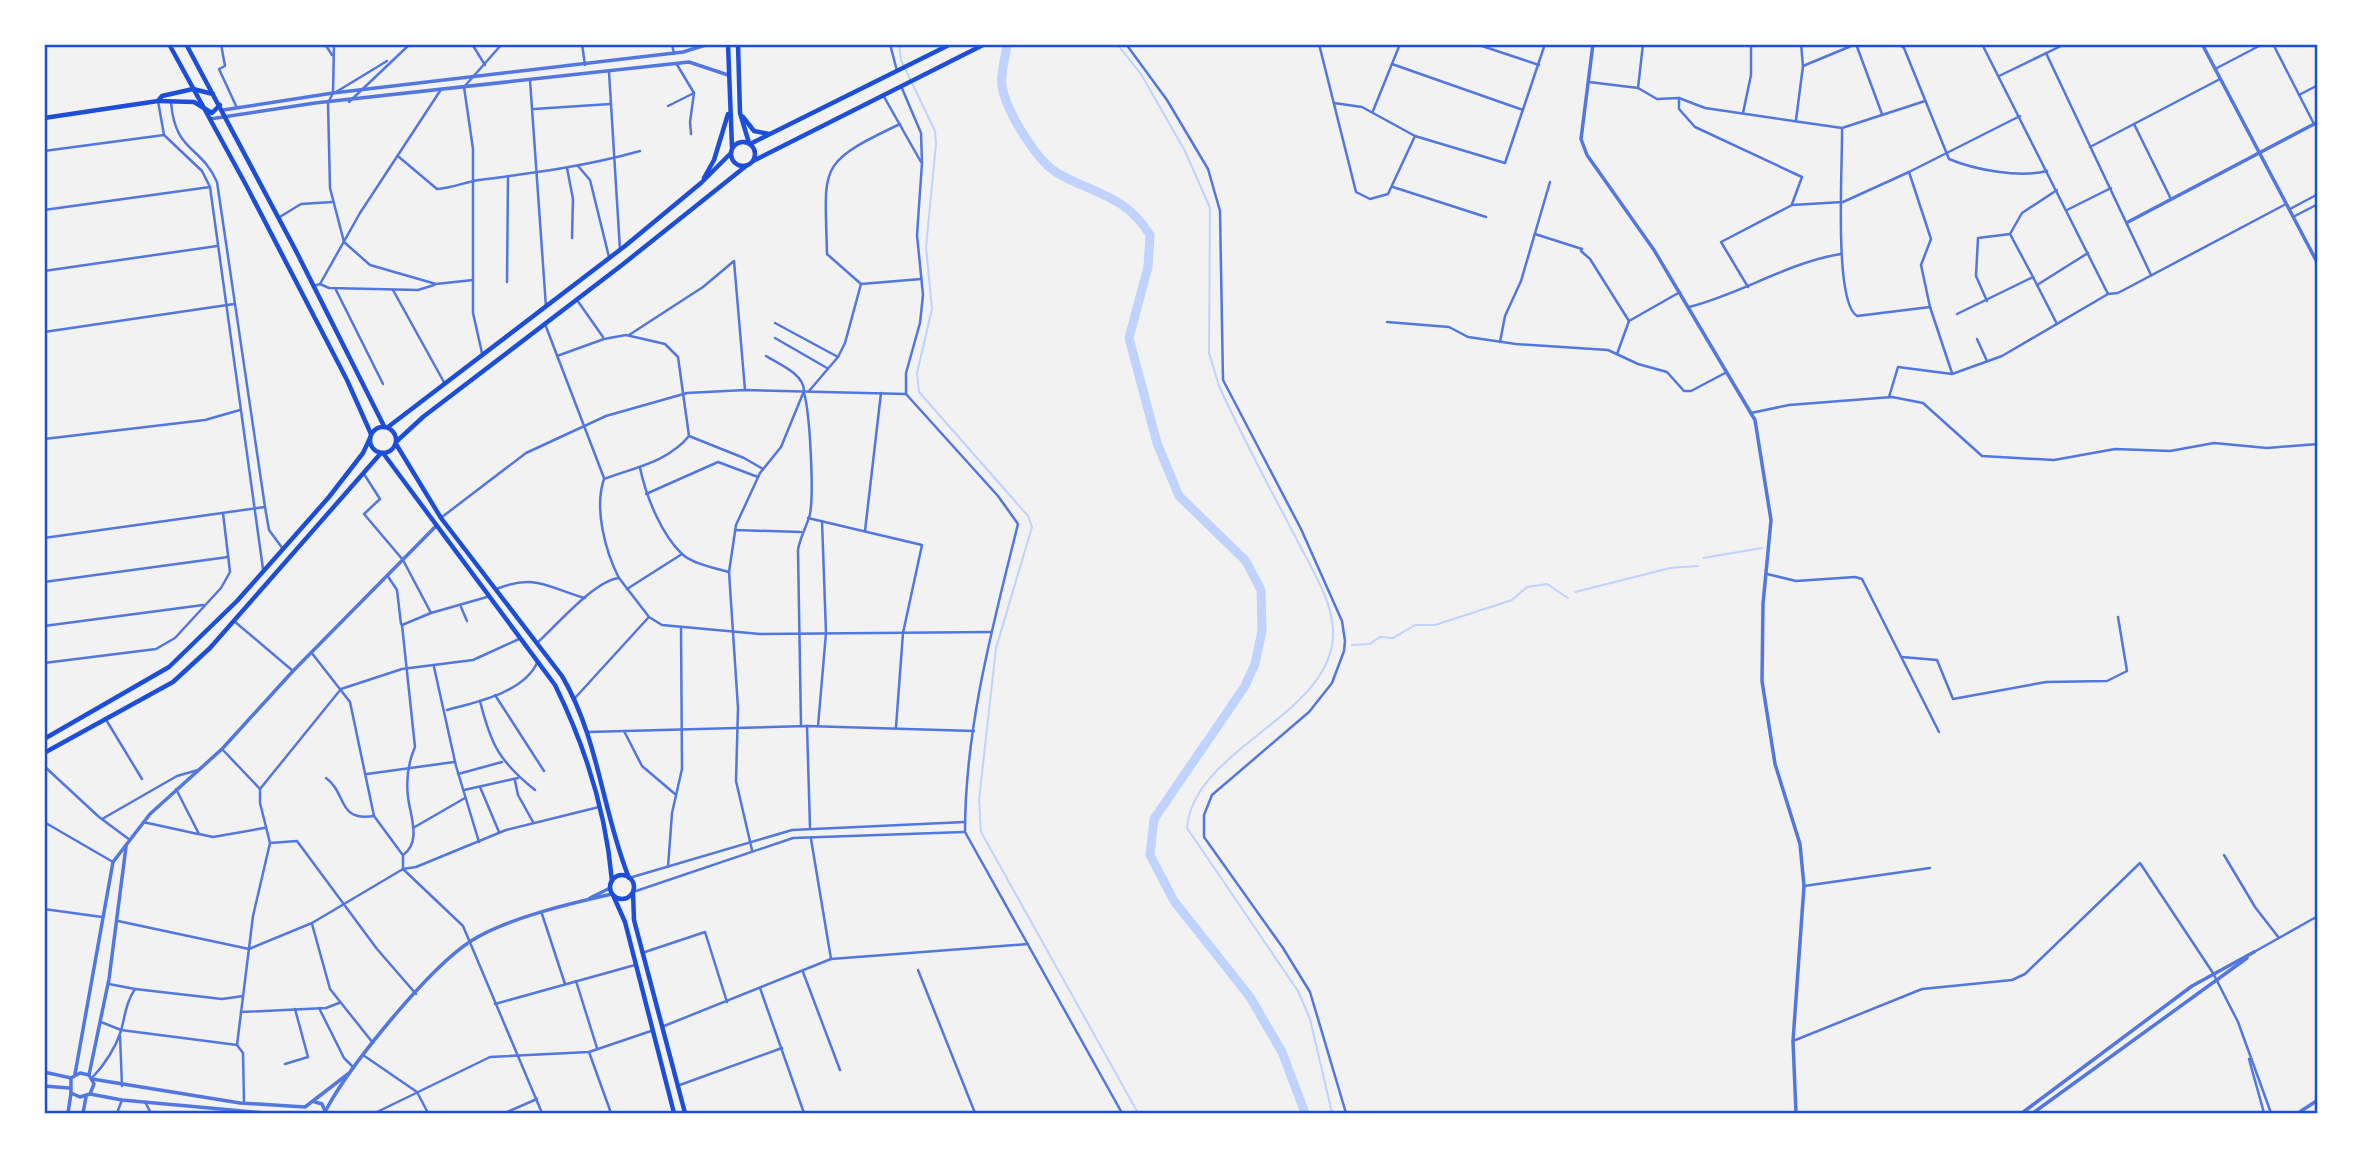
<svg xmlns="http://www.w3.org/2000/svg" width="2362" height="1157" font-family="'Open Sans',sans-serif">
	<rect width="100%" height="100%" fill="#f2f2f2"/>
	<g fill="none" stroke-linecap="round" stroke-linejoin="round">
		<g stroke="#bfd3fe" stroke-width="2">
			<polyline points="899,44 901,60 935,131 936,144 926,247 932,309 917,373 919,392 1028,516 1032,527 996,648 979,800 981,832 1138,1113"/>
			<path d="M1117 44 1141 74 1185 151 1210 208 1209 353 1219 386C1243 439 1271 490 1298 542 1311 568 1332 600 1333 630 1337 714 1193 747 1187 828L1298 991 1310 1019 1332 1113"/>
			<polyline points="1703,558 1762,548"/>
			<polyline points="1575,592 1670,568 1698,566"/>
			<polyline points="1352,645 1370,644 1380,637 1393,638 1415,625 1435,625 1512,600 1527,587 1547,584 1568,598"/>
		</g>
		<path stroke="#bfd3fe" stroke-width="9" d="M1007 44C1006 56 1000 74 1002 86 1006 111 1037 162 1059 174 1097 195 1126 196 1150 235L1148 267 1129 338 1157 443 1179 496 1246 561 1261 590 1262 631 1255 664 1245 686 1154 819 1150 855 1174 901 1250 997 1282 1052 1305 1113"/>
		<g stroke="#5277de" stroke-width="2.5">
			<polyline points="221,44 225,66 219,69 237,108"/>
			<polyline points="325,44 332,55"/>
			<polyline points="334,44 333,93 328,103 330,188 344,242 370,265 436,284 473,280"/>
			<polyline points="472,44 485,65"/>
			<polyline points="582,44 585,65"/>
			<polyline points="672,44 674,54"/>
			<polyline points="890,44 897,71"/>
			<polyline points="1126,44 1167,100 1208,169 1220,211 1223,380 1301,529 1342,621 1345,641 1344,651 1332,683 1309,712 1212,795 1204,815 1204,837 1283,948 1310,992 1346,1113"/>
			<polyline points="1319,44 1356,192 1370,199 1388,194 1415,136"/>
			<polyline points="1476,44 1539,65"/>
			<path d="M1898 44 1904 48 1949 159C1975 170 2020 178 2047 171"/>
			<polyline points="2273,44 2314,124"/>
			<polyline points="2046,53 2151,275"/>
			<polyline points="676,63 694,93 690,122 691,134"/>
			<polyline points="1392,64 1523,110"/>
			<polyline points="1803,66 1856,44 1882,114"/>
			<polyline points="2215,69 2263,44"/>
			<polyline points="609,72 620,250"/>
			<polyline points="1999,76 2065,44"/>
			<polyline points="530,80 546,307"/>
			<polyline points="1589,82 1638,88 1657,99 1679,98 1705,108 1842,128 1925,101"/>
			<path d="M901 86 921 133 922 163 917 235 923 295 920 323 906 373V394L998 496 1018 524C993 625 965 727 965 832L1122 1113"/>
			<polyline points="1638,88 1643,44"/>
			<polyline points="336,92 387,61"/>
			<polyline points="883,95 921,162"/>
			<polyline points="2299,95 2318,85"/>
			<polyline points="1679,98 1679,109 1695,127 1802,177 1792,204"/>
			<polyline points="158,101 164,135 202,171 210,187 263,569"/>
			<path d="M171 102C175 153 201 145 217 182L265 507 269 530 283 549"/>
			<polyline points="349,102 410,44"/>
			<polyline points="1334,103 1362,107 1415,136 1505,163 1545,44"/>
			<polyline points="668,106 694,93"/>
			<polyline points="534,109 610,104"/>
			<polyline points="1373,111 1400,44"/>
			<polyline points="1743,113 1751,75 1751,44"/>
			<polyline points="1796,120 1803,66 1801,44"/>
			<polyline points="2134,124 2171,199"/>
			<path d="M1842 128C1843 160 1833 302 1857 316L1930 307 1921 265 1931 239 1909 172 2020 116"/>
			<polyline points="2090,147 2220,79"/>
			<polyline points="44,151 164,135"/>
			<path d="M399 157 437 189C452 188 465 182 479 180 534 173 587 166 640 151"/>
			<polyline points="578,166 590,180 609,257"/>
			<polyline points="567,168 573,199 572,238"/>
			<polyline points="1393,187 1486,217"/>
			<polyline points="2290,209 2318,194"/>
			<polyline points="44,210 210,187"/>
			<polyline points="2067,210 2111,188"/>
			<polyline points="2293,217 2318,204"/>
			<polyline points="278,218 301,204 332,202"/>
			<polyline points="1535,234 1582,249"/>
			<polyline points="1581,251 1590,259 1629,321"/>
			<polyline points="734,261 745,390"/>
			<polyline points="44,271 217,246"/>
			<polyline points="2033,277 2057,324"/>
			<polyline points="507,282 508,176"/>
			<polyline points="320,284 329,288 418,290 434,285"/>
			<path d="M861 284 827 254C825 165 816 164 900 124"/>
			<polyline points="2037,285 2088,253"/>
			<polyline points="314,286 320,284 360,213 440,91"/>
			<polyline points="1748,287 1721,242 1792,205 1843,202 1909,172"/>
			<polyline points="336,290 383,384"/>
			<polyline points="393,290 445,384"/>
			<polyline points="2108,294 2118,293 2286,204"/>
			<polyline points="577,300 603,337"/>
			<polyline points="1987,301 1976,276 1978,238 2010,234"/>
			<path d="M1689 307C1741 294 1789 262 1841 254"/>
			<polyline points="1930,307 1952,373"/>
			<polyline points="1957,314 2033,277 2010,234 2022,213 2057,190"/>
			<polyline points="1387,322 1449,327 1468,337 1516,344 1608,350 1638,364 1667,372 1684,391 1691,391 1727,372"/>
			<polyline points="775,323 838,357"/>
			<polyline points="545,324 604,478"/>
			<polyline points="44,332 234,304"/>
			<polyline points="629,335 703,287 734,261"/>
			<polyline points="775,338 827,368"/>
			<polyline points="1977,339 1987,361"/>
			<polyline points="1500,342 1505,316 1521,281 1550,182"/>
			<polyline points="482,353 473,313 473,149 464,87 502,44"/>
			<polyline points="1617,354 1629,321 1680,292"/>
			<path d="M557 356 604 339 626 335 665 344 678 357 689 436C668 462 633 468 604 479 594 508 605 551 619 578"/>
			<polyline points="809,391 838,357 845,343 861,284 921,279"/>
			<polyline points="1889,397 1898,367 1952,374 2002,356 2108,294 1982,44"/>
			<polyline points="1751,413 1789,405 1892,397 1923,403 1982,456 2054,460 2115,449 2170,451 2214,443 2267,448 2318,444"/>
			<polyline points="689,436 744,458 763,469"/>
			<polyline points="44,439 205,420 240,410"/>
			<path d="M640 468C646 496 661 534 682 554 693 564 715 568 729 572"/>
			<polyline points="364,474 380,499 364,514 403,560 431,613"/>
			<polyline points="646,494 718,462 758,477"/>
			<polyline points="442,517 526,453 606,416 687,393 745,390 906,394"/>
			<polyline points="808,518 922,545 903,633 896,727"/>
			<polyline points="735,530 801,532"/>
			<polyline points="865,531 881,393"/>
			<polyline points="44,538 265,507"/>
			<polyline points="1767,574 1796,581 1855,577 1862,579 1939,732"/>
			<polyline points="387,575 397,590 401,624"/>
			<polyline points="44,582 228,557"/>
			<path d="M496 589C537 573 548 588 585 598"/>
			<polyline points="627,589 682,554"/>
			<path d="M487 597 431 613 402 625 415 747C408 763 406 780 408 797 410 815 422 842 403 855V869L463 926 542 1113"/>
			<polyline points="461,607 467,621"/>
			<polyline points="234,621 293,671"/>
			<polyline points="44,626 203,605"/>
			<path d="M537 643C556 626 595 580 619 578L649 617 662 625 760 634 990 632"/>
			<polyline points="311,652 350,702 374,816 402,854"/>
			<polyline points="1902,657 1937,660 1953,699 2046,682 2107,681 2127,671 2118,617"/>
			<polyline points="44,663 156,649 175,638 221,588 230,572 223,513"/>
			<polyline points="434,667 456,766 479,842"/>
			<polyline points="495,695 544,771"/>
			<polyline points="575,698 648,618"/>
			<path d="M480 701C491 745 499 761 535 790"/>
			<path d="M447 710C476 702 523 693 537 663"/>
			<polyline points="105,718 142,779"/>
			<path d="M801 726 798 550C800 537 807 526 810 514 814 493 810 413 804 393"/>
			<polyline points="807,726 810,827"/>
			<polyline points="818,726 826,633 822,521"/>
			<polyline points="624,731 642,766 675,794"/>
			<polyline points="588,732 807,726 974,731"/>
			<polyline points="222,749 260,789"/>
			<polyline points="44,766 99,817 130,840"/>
			<polyline points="367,774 454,762"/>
			<polyline points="458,774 502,762"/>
			<path d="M326 778C347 793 337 822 374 816"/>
			<polyline points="515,781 518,795 533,822"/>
			<polyline points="480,787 499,832"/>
			<polyline points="176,789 199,834 213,837 264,828"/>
			<polyline points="464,790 518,778"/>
			<polyline points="102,819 177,776 198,770"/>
			<polyline points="44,822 113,862"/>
			<polyline points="143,822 198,834"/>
			<polyline points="413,828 465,798"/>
			<polyline points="811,839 831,959"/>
			<polyline points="270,843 297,841 377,949 416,994"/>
			<path d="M752 850 736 781 738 708 729 572 736 525 760 473 781 447 804 391C804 374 779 364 766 356"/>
			<polyline points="2224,855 2255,907 2279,938"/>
			<polyline points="668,867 672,813 682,769 681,627"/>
			<polyline points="629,878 792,830 965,822"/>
			<polyline points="1804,886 1930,868"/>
			<polyline points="633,892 793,838 964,832"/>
			<polyline points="44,909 102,917"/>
			<polyline points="542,914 565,984"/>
			<polyline points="118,921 249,949 312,923 403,869 416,867 506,830 599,807"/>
			<polyline points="312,924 330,989 373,1043"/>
			<polyline points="2254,952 2318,916"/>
			<polyline points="642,953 705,932 727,1002"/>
			<polyline points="918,970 975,1113"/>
			<polyline points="803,972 840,1070"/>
			<polyline points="576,981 597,1048"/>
			<polyline points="109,984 135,989"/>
			<polyline points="760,988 804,1113"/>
			<polyline points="495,1004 635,965"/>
			<polyline points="319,1008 344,1058 354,1068"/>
			<polyline points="241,1012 326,1008 339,1003"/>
			<polyline points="101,1022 121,1030 237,1045"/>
			<polyline points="664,1026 831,959 1028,944"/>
			<polyline points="120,1036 122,1086"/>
			<polyline points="1793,1041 1922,989 2012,980 2025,974 2140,863 2213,973 2238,1022 2271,1113"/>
			<polyline points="589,1052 611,1113"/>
			<polyline points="363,1055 417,1092 428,1113"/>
			<polyline points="2249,1059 2264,1113"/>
			<polyline points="285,1064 308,1057 295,1009"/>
			<path d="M92 1078C105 1064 115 1049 121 1031 125 1016 126 1002 135 989L222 999 243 996"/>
			<polyline points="677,1086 782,1048"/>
			<polyline points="145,1102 151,1113"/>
			<polyline points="244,1103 243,1053 237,1045 253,916 270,843 260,803 260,789 341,689 402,669 473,660 519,639"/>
			<polyline points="117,1113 122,1100"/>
			<polyline points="375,1113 490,1057 589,1052 651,1031"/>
			<polyline points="505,1113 537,1099"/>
		</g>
		<g stroke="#5277de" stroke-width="3.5">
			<polyline points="1593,44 1581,139 1587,155 1654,250 1755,420 1771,520 1763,604 1762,681 1775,764 1800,844 1804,886 1793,1041 1796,1113"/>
			<polyline points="2202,44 2318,264"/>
			<polyline points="223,110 333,93 683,52 709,44"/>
			<polyline points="210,119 315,103 689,62 728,75"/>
			<polyline points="2128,222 2318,122"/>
			<polyline points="590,898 610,888"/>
			<polyline points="44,1072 71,1078"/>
			<polyline points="75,1074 113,862 150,814 222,749 293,671 437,525"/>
			<polyline points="89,1075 109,979 126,847"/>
			<polyline points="92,1079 240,1103 305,1107 348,1074"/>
			<polyline points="44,1086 69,1088"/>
			<polyline points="90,1094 94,1084 89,1075 80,1073 71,1078 71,1093 80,1097 90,1094 122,1100 264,1113"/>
			<polyline points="315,1102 322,1104 326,1113"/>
			<path d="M326 1110C350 1065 429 968 471 941 504 919 572 903 612 894"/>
			<polyline points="68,1113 71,1093"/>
			<polyline points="83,1113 86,1097"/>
			<polyline points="2022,1113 2192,986 2254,952"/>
			<polyline points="2033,1113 2247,958"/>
			<polyline points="2298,1113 2318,1100"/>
		</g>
		<g stroke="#1d4ed8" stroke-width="4.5">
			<polyline points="728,44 732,147"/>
			<polyline points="738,44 740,113 749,143"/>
			<polyline points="159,101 194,102 212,113 220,105"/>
			<polyline points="743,117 754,131 769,134"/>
			<polyline points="44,118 158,101 162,96 193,89 213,94"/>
			<polyline points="704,178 714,160 728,114"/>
			<path d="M396 444 441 518 562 676C599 739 602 811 629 878"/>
			<path d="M383 453 555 685C585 746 606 812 612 881"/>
			<circle cx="622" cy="887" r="12"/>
			<polyline points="633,892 634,920 685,1113"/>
			<polyline points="613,895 625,922 674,1113"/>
		</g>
		<g stroke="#1d4ed8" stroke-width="4.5">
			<polyline points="169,44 246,185 347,380 371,434"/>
			<polyline points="186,44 295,249 384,426"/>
			<circle cx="743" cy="154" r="12"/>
			<polyline points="750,144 951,44"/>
			<polyline points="753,161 985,44"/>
			<circle cx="383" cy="440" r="13"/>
			<polyline points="388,427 625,246 701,183 730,154"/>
			<polyline points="397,441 423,417 622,265 746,166"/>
			<polyline points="44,739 169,667 237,601 329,497 363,453 370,438"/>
			<polyline points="44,753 173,682 210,648 381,453"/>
		</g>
	</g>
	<rect width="2362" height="1157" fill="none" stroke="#ffffff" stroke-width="91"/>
	<rect x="46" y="46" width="2270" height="1066" fill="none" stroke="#1d4ed8" stroke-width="2.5"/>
</svg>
